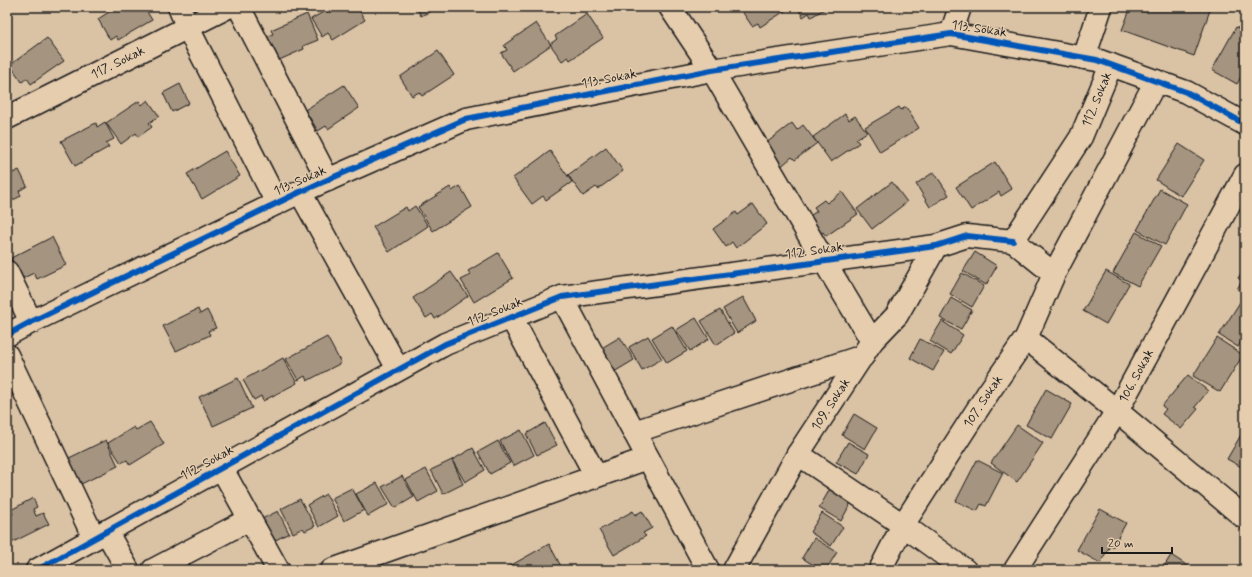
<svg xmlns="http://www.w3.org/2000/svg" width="1252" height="577" font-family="Mynerve,sans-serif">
	<rect width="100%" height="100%" fill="#dac2a5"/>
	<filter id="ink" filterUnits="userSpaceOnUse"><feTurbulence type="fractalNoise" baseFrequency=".025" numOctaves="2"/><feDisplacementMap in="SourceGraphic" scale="8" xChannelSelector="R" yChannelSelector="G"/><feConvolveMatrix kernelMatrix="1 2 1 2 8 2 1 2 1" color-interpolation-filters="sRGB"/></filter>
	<g filter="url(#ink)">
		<g fill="#a5947f" stroke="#1c1c1c">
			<polygon points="117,7 144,7 152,20 118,40 116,36 110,40 98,19"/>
			<polygon points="332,7 357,7 365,20 333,40 328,33 322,37 311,19"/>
			<polygon points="416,7 439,7 421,16"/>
			<polygon points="739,7 791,7 760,27 758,23 752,26"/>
			<polygon points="797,7 828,7 811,17 809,13 803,17"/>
			<polygon points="1131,7 1145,12 1147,7 1202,7 1210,10 1194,56 1122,30"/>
			<polygon points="307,14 318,40 303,46 304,49 277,61 266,37 273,34 271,30"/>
			<polygon points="587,14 603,38 570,60 568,57 562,61 550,44 557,39 555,36"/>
			<polygon points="536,23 551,45 513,71 501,53 507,50 504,45"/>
			<polygon points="1236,27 1245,31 1245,70 1237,84 1212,70"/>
			<polygon points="47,38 64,61 31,84 27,78 22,82 10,65"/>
			<polygon points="438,51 454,75 422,96 419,92 412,96 400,77"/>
			<polygon points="180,84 189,103 172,112 163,93"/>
			<polygon points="344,85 359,108 328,129 326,126 318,131 305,110"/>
			<polygon points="148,100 159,116 149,123 152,127 138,137 136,133 121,144 106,123 139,101 142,105"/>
			<polygon points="899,107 901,110 906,107 919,128 880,152 865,127"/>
			<polygon points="845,114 849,120 855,116 867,132 856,139 859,143 831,162 813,137"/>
			<polygon points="105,122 114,139 106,143 109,147 75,166 61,141 96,123 97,127"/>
			<polygon points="792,123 797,130 803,125 817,143 795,160 792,157 778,169 761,147"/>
			<polygon points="1179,144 1204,160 1181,196 1156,180"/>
			<polygon points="606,147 623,171 598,189 596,187 583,196 568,175"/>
			<polygon points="225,151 240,176 202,199 187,174"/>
			<polygon points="550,151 572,182 546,200 543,196 532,204 513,178"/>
			<polygon points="995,162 1012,189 1001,196 999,192 971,210 956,187"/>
			<polygon points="11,169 13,173 19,170 27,186 19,191 21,196 7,203 7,172"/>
			<polygon points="934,172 949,195 930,207 916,184"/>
			<polygon points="892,182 907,202 872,229 857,209"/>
			<polygon points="460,186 472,207 433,231 418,207 450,187 452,191"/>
			<polygon points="1160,189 1187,204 1165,245 1137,230"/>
			<polygon points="842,192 858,214 826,236 823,232 816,237 804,220 817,211 814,207 824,200 827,203"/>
			<polygon points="753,204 767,224 736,248 732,242 726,247 713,229 736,212 738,215"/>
			<polygon points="415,206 428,226 389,252 373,227 406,207 408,211"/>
			<polygon points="1136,232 1161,246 1138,286 1113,273"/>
			<polygon points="52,237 66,265 37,279 34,273 21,279 11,258"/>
			<polygon points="975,252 997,266 986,285 963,271"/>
			<polygon points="498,253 513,278 474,302 461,280 471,275 468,271"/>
			<polygon points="1245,268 1245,294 1237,289 1242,281 1238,278"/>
			<polygon points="1106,271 1129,284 1106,324 1083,311"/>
			<polygon points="451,272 468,296 435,319 432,314 426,318 413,298"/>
			<polygon points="962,273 984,286 972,307 950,294"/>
			<polygon points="1244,296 1245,297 1245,340 1243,339 1238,347 1219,335"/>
			<polygon points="743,297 756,321 737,333 723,309"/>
			<polygon points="951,298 972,310 961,329 940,318"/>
			<polygon points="198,309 200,314 207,310 216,328 208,331 210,335 176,351 163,326"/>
			<polygon points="720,310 734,333 716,345 701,321"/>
			<polygon points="696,318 709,339 690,351 676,330"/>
			<polygon points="942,321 963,335 951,354 930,341"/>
			<polygon points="672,326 687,351 667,363 652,338"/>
			<polygon points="648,336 662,359 642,370 629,347"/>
			<polygon points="327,337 341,363 307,381 305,376 298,380 286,359"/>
			<polygon points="620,337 634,360 614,372 600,349"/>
			<polygon points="1217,338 1243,355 1220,392 1193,376"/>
			<polygon points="920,339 944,352 933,371 910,358"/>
			<polygon points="283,358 297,383 263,401 261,396 254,400 243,380"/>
			<polygon points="1188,375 1208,391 1195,407 1198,409 1181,429 1162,414 1166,409 1162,406"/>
			<polygon points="238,378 252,408 213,426 199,397"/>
			<polygon points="1046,389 1072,404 1052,439 1026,425"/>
			<polygon points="854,414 877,428 865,449 842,435"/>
			<polygon points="150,422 164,444 130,465 127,460 121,463 108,443 134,427 136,430"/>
			<polygon points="545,423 557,445 537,455 526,434"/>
			<polygon points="1017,425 1043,443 1017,482 991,463"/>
			<polygon points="1245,428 1245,469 1227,459"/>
			<polygon points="521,430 534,455 513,466 500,441"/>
			<polygon points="106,440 118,466 77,486 65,460"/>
			<polygon points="498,441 510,463 490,474 478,452"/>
			<polygon points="848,442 869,454 858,474 836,462"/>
			<polygon points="473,448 485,470 465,482 452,460"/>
			<polygon points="452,460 463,484 443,494 431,470"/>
			<polygon points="977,460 1003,473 986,506 981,504 977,511 956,501"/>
			<polygon points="426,469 438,491 418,502 406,480"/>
			<polygon points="402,476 414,497 395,508 382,487"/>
			<polygon points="377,483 389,504 368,516 356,494"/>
			<polygon points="352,488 364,510 344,521 332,498"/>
			<polygon points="830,489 852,501 841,521 819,508"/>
			<polygon points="326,494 338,516 319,527 307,505"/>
			<polygon points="33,498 37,507 33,509 36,516 43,513 49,524 9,544 7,540 7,517 13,514 11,510"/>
			<polygon points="300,499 315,526 305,531 303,528 293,533 281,509"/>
			<polygon points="1100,509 1126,523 1112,548 1110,546 1100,563 1077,550"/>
			<polygon points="278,511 289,533 270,543 258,521"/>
			<polygon points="633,511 635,515 642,511 652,528 643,533 646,536 614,555 599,530"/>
			<polygon points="822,513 843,527 831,546 810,532"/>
			<polygon points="814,538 837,552 826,570 822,570 802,558"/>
			<polygon points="549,544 563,570 510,570 508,567"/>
			<polygon points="1171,555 1194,570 1162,570"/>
		</g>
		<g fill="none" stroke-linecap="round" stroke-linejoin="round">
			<defs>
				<g id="minor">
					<polyline points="179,7 187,26 277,203"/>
					<polyline points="239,7 328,180"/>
					<polyline points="670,7 712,70 824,261 872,341"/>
					<polyline points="951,34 960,7"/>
					<polyline points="1084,58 1101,7"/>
					<path id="s1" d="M7 118 228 7"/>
					<polyline points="300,192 398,369"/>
					<path id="s2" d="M1013 241 1081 137 1111 65"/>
					<polyline points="7,272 31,322"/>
					<polyline points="1054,274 1156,81"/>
					<polyline points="562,297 708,570"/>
					<polyline points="511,317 596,476"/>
					<polyline points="7,335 31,322 300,192 466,119 712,70 951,34 1097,60 1186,92 1245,124"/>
					<polyline points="1026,338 1117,411 1245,518"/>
					<polyline points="7,355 94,538"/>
					<polyline points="634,432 863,356"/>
					<polyline points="798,454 903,525 965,570"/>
					<polyline points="221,467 278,570"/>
					<polyline points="106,531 128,570"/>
					<polyline points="37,570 445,344 562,297 936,246 967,236 1013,241"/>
					<polyline points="153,570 250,519"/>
					<polyline points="332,570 648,458"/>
					<path id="s3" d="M734 570 798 454 872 341 897 315 936 246"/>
					<path id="s4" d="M880 570 903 525 988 393 1026 338 1054 274 1013 241"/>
					<path id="s5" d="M1015 570 1117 411 1245 175"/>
				</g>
			</defs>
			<use href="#minor" stroke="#1c1c1c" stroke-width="25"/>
			<use href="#minor" stroke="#e6cdae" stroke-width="22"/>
			<defs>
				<g id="cycleway">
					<polyline points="7,335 31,322 300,192 466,119 712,70 951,34 1097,60 1186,92 1245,124"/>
					<polyline points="37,570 445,344 562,297 936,246 967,236 1013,241"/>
				</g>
			</defs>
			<use href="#cycleway" stroke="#e6cdae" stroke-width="8"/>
			<use href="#cycleway" stroke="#0057b8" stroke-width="6"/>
		</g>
	</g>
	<g text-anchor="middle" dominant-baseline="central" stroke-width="3" stroke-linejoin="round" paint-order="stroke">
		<g font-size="13" fill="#1c1c1c" stroke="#e6cdae">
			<text transform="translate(979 29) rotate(8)">113. Sokak</text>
			<text stroke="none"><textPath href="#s1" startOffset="124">117. Sokak</textPath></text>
			<text transform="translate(609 79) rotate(-11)">113. Sokak</text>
			<text stroke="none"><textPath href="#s2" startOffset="165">112. Sokak</textPath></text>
			<text transform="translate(300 181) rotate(-24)">113. Sokak</text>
			<text transform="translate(814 251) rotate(-8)">112. Sokak</text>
			<text transform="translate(495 312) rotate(-22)">112. Sokak</text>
			<text stroke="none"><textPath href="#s5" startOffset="229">106. Sokak</textPath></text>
			<text stroke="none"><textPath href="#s4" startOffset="198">107. Sokak</textPath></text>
			<text stroke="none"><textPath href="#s3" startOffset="192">109. Sokak</textPath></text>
			<text transform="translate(207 463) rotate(-29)">112. Sokak</text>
		</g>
	</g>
	<rect width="1252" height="577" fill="none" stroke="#e6cdae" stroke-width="24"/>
	<rect x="12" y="12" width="1228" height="553" fill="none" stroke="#1c1c1c" stroke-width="1.5" filter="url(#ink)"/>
	<path d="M1102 547v6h70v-6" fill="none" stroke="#1c1c1c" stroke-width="2"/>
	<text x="1108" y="547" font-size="12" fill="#1c1c1c" stroke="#e6cdae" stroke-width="3" paint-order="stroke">20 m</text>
</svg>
